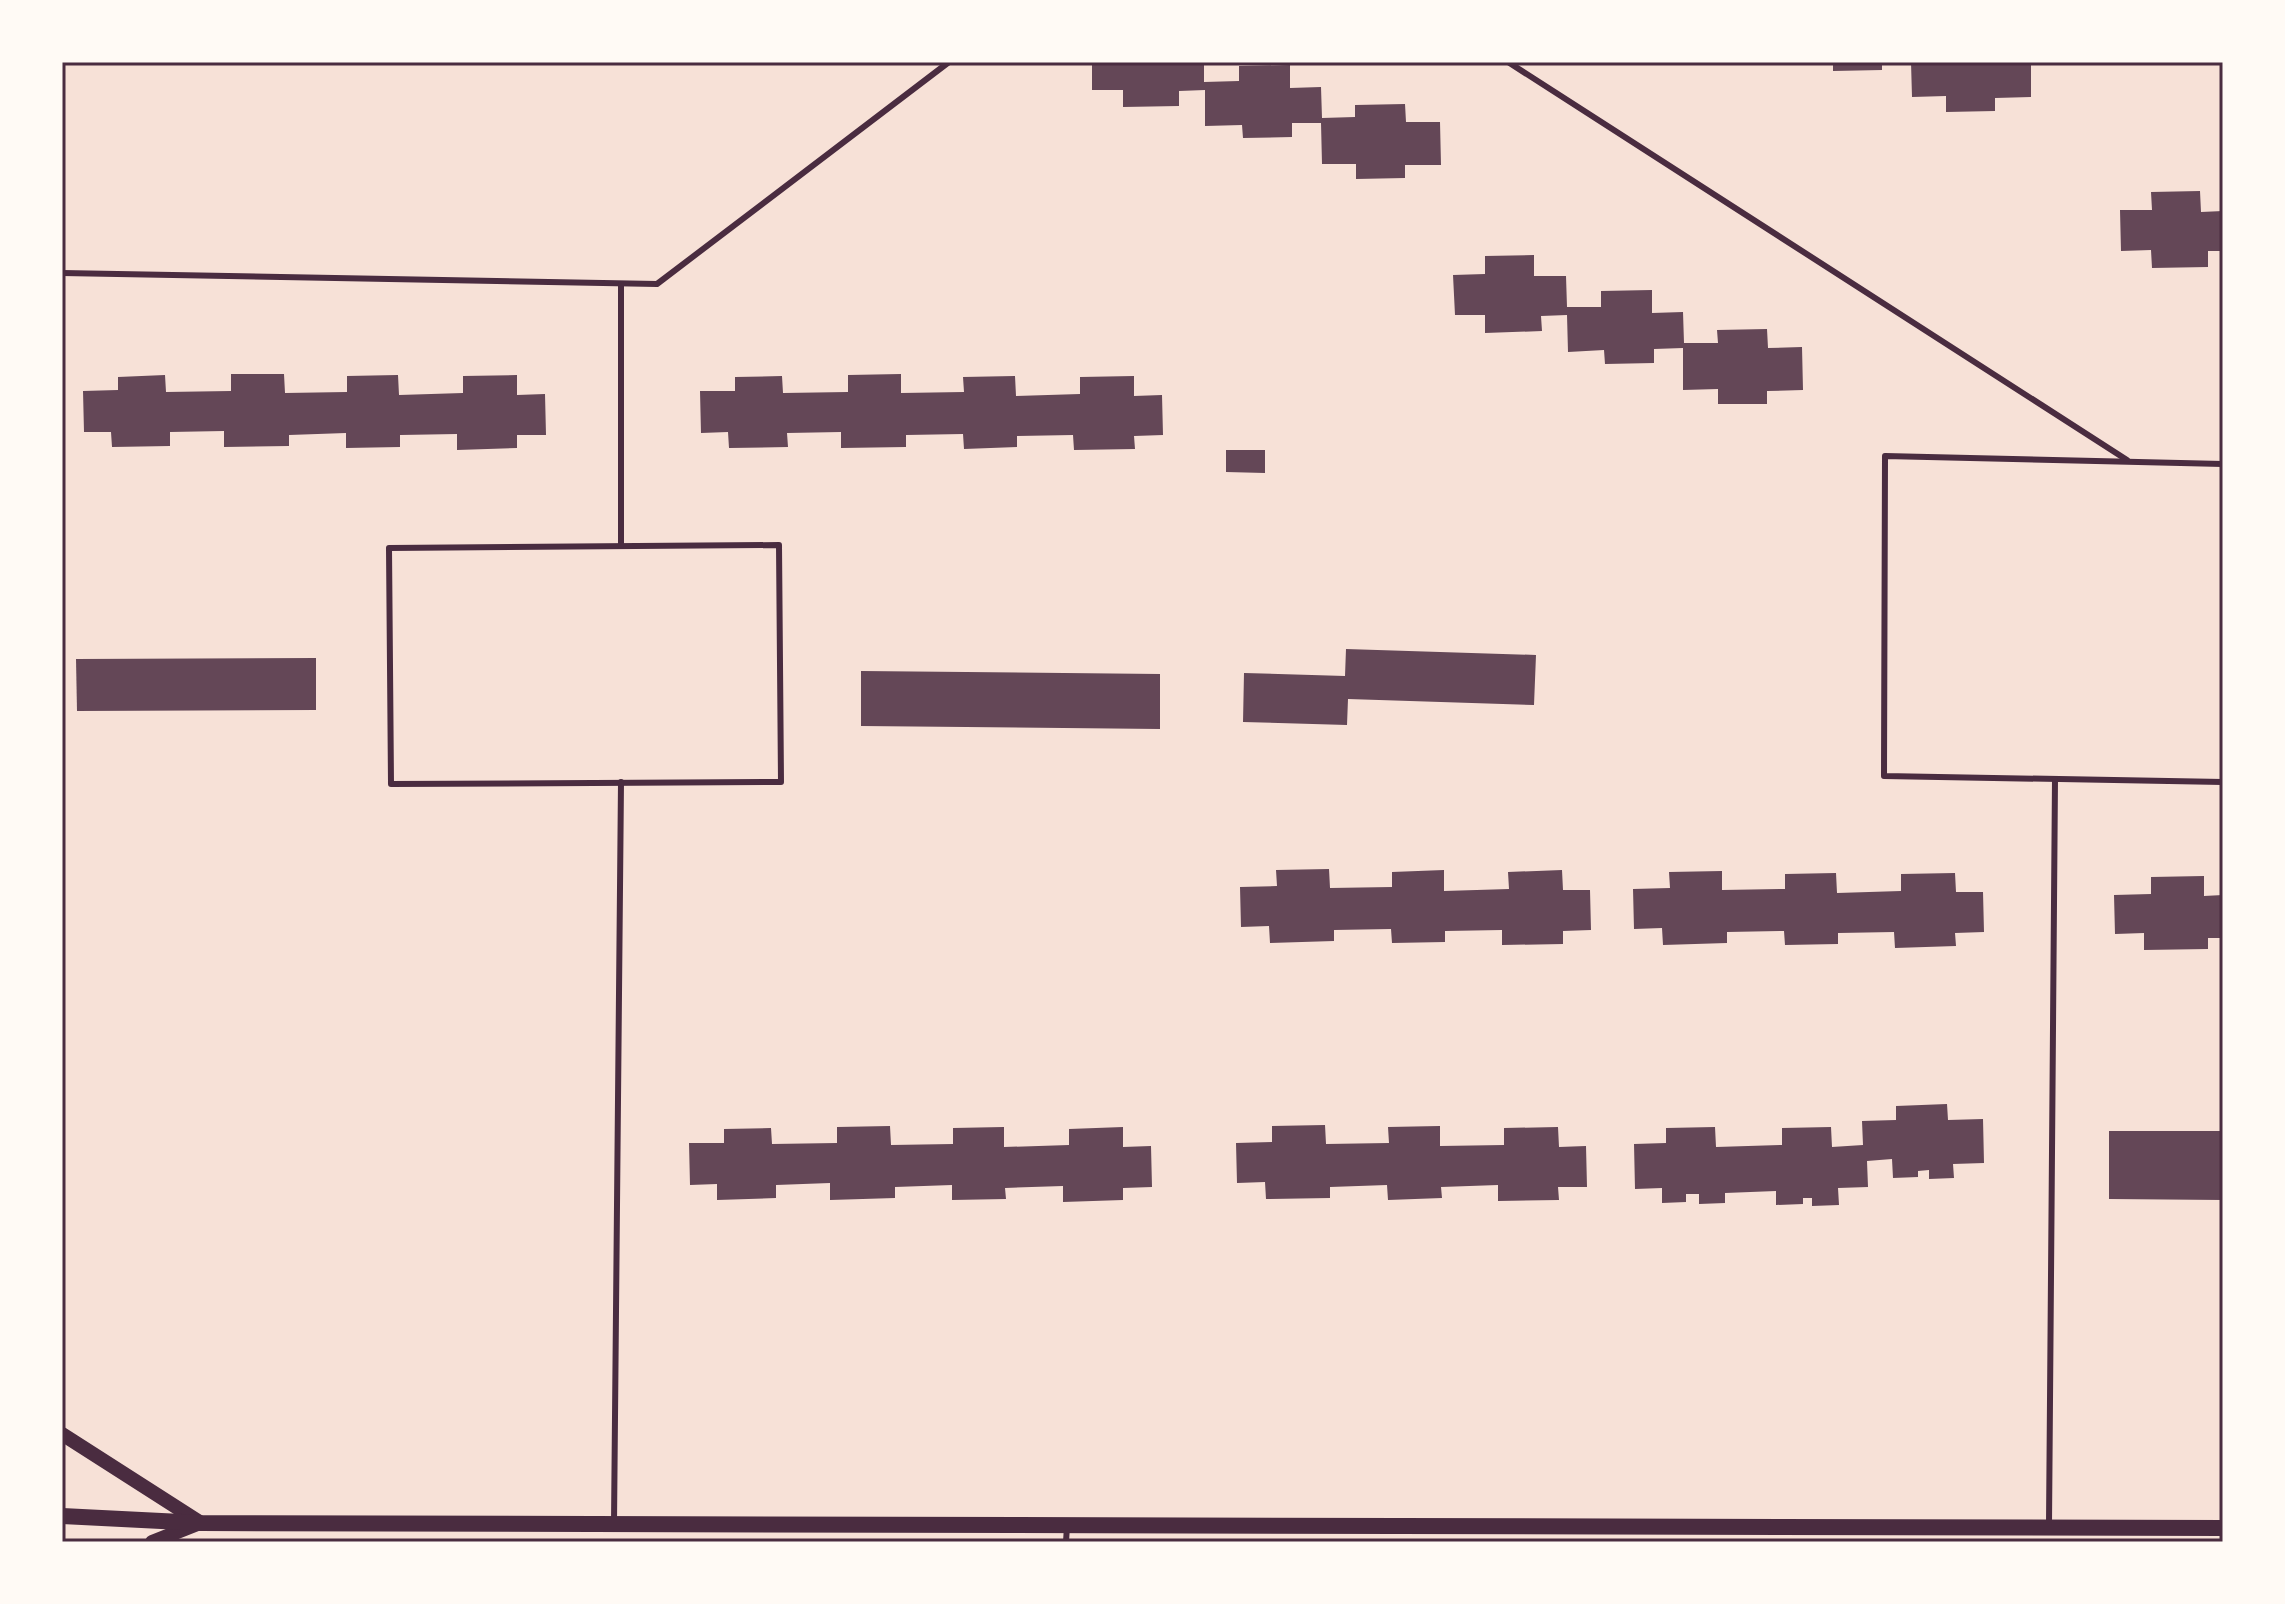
<svg xmlns="http://www.w3.org/2000/svg" width="2285" height="1604" font-family="Rubik,sans-serif">
	<rect width="100%" height="100%" fill="#f7e1d7"/>
	<g fill="#644757">
		<polygon points="1092,62 1204,62 1204,82 1239,81 1239,66 1290,65 1290,88 1321,87 1322,118 1355,117 1355,105 1405,104 1406,122 1440,122 1441,165 1405,165 1405,178 1356,179 1356,164 1322,164 1321,123 1292,123 1292,137 1243,138 1242,125 1205,126 1205,90 1179,91 1179,106 1123,107 1123,90 1092,90"/>
		<polygon points="1833,62 1882,62 1882,70 1833,71"/>
		<polygon points="1911,62 2031,62 2031,97 1995,98 1995,111 1946,112 1946,96 1912,97"/>
		<polygon points="2200,191 2201,212 2223,211 2223,251 2208,251 2208,267 2152,268 2151,250 2121,251 2120,210 2152,210 2151,192"/>
		<polygon points="1534,255 1534,276 1566,276 1567,307 1601,307 1601,291 1652,290 1652,313 1683,312 1684,343 1718,343 1717,330 1767,329 1768,348 1802,347 1803,390 1767,391 1767,404 1718,404 1718,389 1683,390 1683,348 1654,349 1654,363 1605,364 1604,350 1568,352 1567,315 1541,316 1542,331 1485,333 1485,315 1455,315 1453,275 1485,274 1485,256"/>
		<polygon points="231,374 284,374 285,393 347,392 347,376 398,375 399,395 463,393 463,376 517,375 517,395 545,394 546,435 517,435 517,448 457,450 457,434 400,435 400,447 346,448 346,433 289,435 289,446 224,447 224,431 170,432 170,446 112,447 111,432 84,432 83,391 118,390 118,377 165,375 166,392 231,391"/>
		<polygon points="901,374 901,393 964,392 963,377 1015,376 1016,396 1080,394 1080,377 1134,376 1134,396 1162,395 1163,435 1134,436 1135,449 1074,450 1073,435 1017,436 1017,447 964,449 963,434 906,435 906,447 841,448 841,432 787,433 788,447 729,448 728,432 701,433 700,391 735,391 735,377 782,376 783,393 848,392 848,375"/>
		<polygon points="1226,450 1265,450 1265,473 1226,472"/>
		<polygon points="1346,649 1536,655 1534,705 1348,699 1347,725 1243,722 1244,673 1345,676"/>
		<polygon points="316,658 316,710 77,711 76,659"/>
		<polygon points="861,671 1160,674 1160,729 861,726"/>
		<polygon points="1329,869 1330,888 1392,887 1392,872 1444,870 1444,891 1509,889 1508,872 1562,870 1563,890 1590,890 1591,930 1563,931 1563,944 1502,945 1502,930 1445,931 1445,942 1392,943 1391,929 1334,930 1334,941 1270,943 1269,926 1241,927 1240,887 1277,886 1276,870"/>
		<polygon points="1722,871 1722,890 1785,889 1785,874 1836,873 1837,893 1901,891 1901,874 1955,873 1956,892 1983,892 1984,932 1955,933 1956,946 1895,948 1894,932 1838,933 1838,944 1785,945 1784,931 1727,932 1727,943 1663,945 1662,928 1634,929 1633,889 1670,888 1669,872"/>
		<polygon points="2204,876 2204,896 2223,895 2223,938 2208,938 2208,949 2144,950 2144,933 2115,934 2114,895 2151,894 2151,877"/>
		<polygon points="1947,1104 1948,1120 1983,1119 1984,1163 1953,1164 1954,1178 1929,1179 1929,1170 1918,1171 1918,1177 1893,1178 1892,1159 1867,1161 1868,1187 1838,1188 1839,1205 1812,1206 1812,1198 1803,1198 1803,1204 1776,1205 1776,1191 1725,1193 1725,1203 1699,1204 1699,1194 1686,1194 1686,1202 1662,1203 1662,1188 1635,1189 1634,1144 1666,1143 1666,1128 1715,1127 1716,1147 1782,1145 1782,1128 1831,1127 1832,1147 1863,1145 1862,1121 1896,1120 1896,1106"/>
		<polygon points="1325,1125 1326,1144 1389,1143 1388,1127 1440,1126 1440,1146 1504,1145 1504,1128 1558,1127 1559,1147 1586,1146 1587,1187 1558,1187 1559,1200 1498,1201 1498,1185 1441,1187 1442,1198 1388,1200 1387,1185 1330,1187 1330,1198 1266,1199 1265,1182 1237,1183 1236,1143 1272,1142 1272,1126"/>
		<polygon points="890,1126 891,1145 953,1144 953,1128 1004,1127 1004,1147 1069,1145 1069,1129 1123,1127 1123,1147 1151,1146 1152,1187 1123,1188 1123,1200 1063,1202 1063,1186 1005,1188 1006,1199 952,1200 952,1185 895,1187 895,1198 830,1200 830,1183 776,1185 776,1198 717,1200 717,1184 690,1185 689,1143 724,1143 724,1129 771,1128 772,1144 837,1143 837,1127"/>
		<polygon points="2109,1131 2223,1131 2223,1200 2109,1199"/>
	</g>
	<g fill="none" stroke-linecap="round" stroke-linejoin="round">
		<g stroke="#4a2c40" stroke-width="6">
			<polyline points="1508,62 2127,460"/>
			<polyline points="62,273 657,284 949,62"/>
			<polyline points="2223,464 1885,456 1884,776 2223,782"/>
			<polygon points="779,545 781,782 391,784 389,548"/>
			<polyline points="621,546 621,284"/>
			<polyline points="614,1523 621,782"/>
			<polyline points="2049,1524 2055,779"/>
			<polyline points="1066,1542 1067,1526"/>
		</g>
		<g stroke="#4a2c40" stroke-width="14">
			<polyline points="62,1434 201,1523"/>
			<polyline points="152,1542 200,1523"/>
		</g>
		<polyline stroke="#4a2c40" stroke-width="16" points="62,1516 201,1523 2223,1528"/>
	</g>
	<rect width="2285" height="1604" fill="none" stroke="#fffaf5" stroke-width="128"/>
	<rect x="64" y="64" width="2157" height="1476" fill="none" stroke="#4a2c40" stroke-width="3"/>
</svg>
